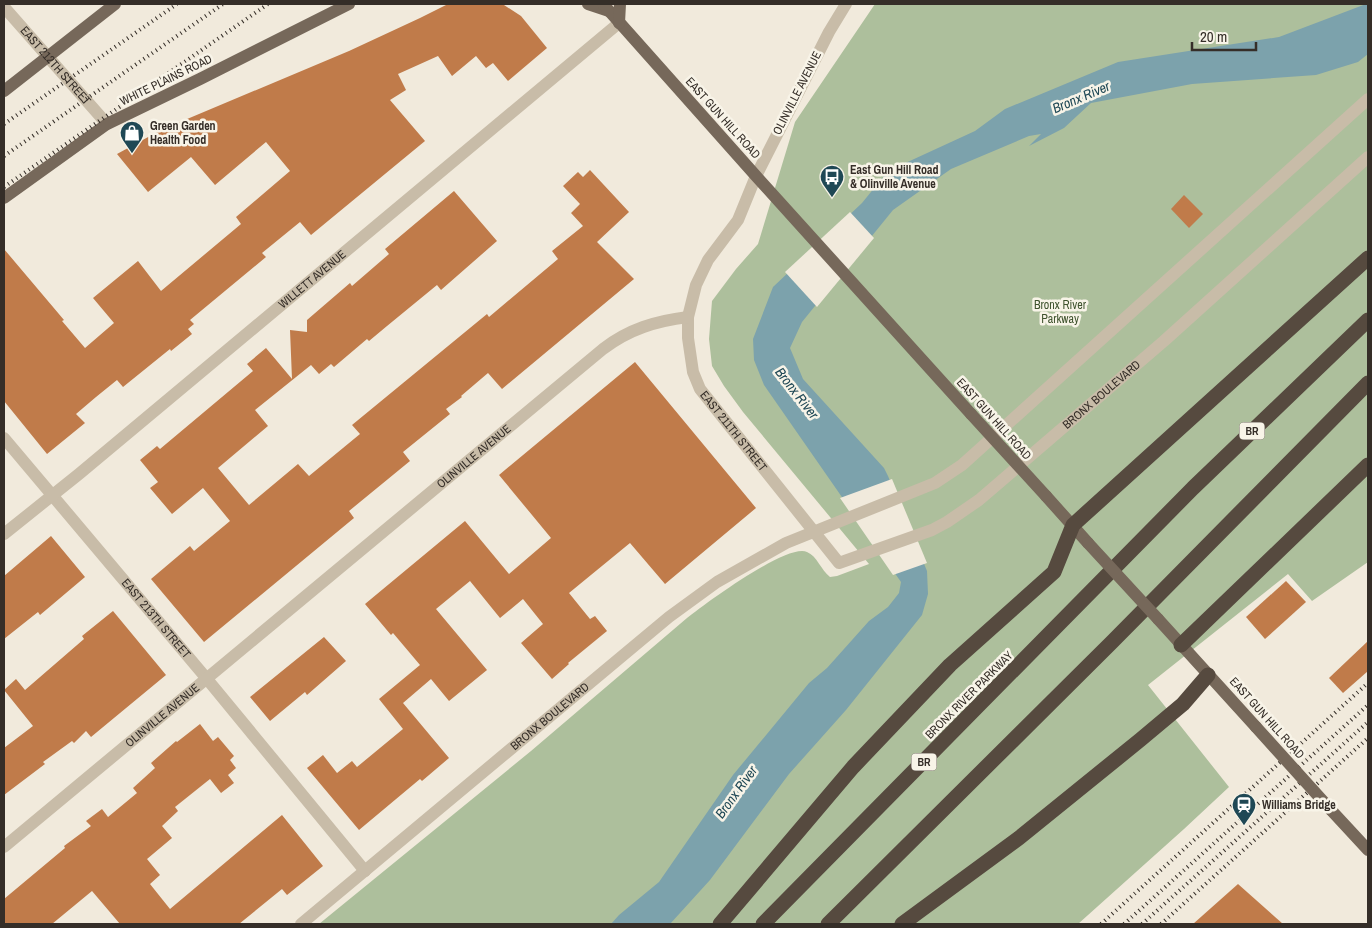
<svg xmlns="http://www.w3.org/2000/svg" width="1372" height="928" font-family="'Archivo Narrow',sans-serif">
	<rect width="100%" height="100%" fill="#f1eadc"/>
	<path fill="#adbf9c" d="M875 4H1368V562L1312 601 1288 574 1148 685 1229 787 1184 829 1078 924H319L531 751 687 618C705 604 787 543 807 552 817 556 821 570 830 577L837 576 869 564 743 412 724 386 712 366 709 339 712 301 736 269 758 244 795 122Z"/>
	<polygon fill="#7ca2ac" points="1366,4 1368,4 1368,54 1358,62 1316,75 1192,84 1091,103 1064,128 1029,146 1041,134 1029,136 951,169 893,210 802,322 790,348 803,379 884,468 888,476 927,571 928,594 922,615 846,710 789,774 710,880 670,924 611,924 619,915 659,882 733,775 809,683 827,668 869,621 888,607 899,593 901,582 764,385 754,360 753,339 773,287 862,203 888,171 975,131 1005,109 1118,62 1279,37"/>
	<g fill="#f1eadc">
		<polygon points="850,212 874,238 817,307 785,272"/>
		<polygon points="892,479 927,563 893,575 840,498"/>
	</g>
	<g fill="#c07b4a">
		<polygon points="448,4 500,4 504,5 521,16 547,48 508,81 493,63 486,68 476,56 452,76 438,56 398,74 406,90 390,100 425,141 311,235 300,222 262,253 266,257 190,320 194,324 188,329 192,334 171,351 170,349 123,387 117,380 96,397 76,414 85,423 47,454 4,401 4,249 64,320 62,321 85,348 114,323 93,298 138,261 161,291 241,224 236,217 290,171 266,142 215,185 191,157 148,192 117,154 161,130 349,51 420,18"/>
		<polygon points="590,170 629,212 597,242 634,279 502,389 488,373 461,396 462,397 446,409 450,414 403,452 410,461 349,511 354,518 204,642 151,579 190,546 194,551 230,521 203,488 172,514 150,488 158,482 140,460 157,446 160,449 253,371 247,364 266,348 292,379 290,330 307,332 307,320 350,283 352,286 389,254 385,249 454,191 497,241 441,290 437,285 387,326 369,341 367,339 334,367 331,364 319,374 311,365 255,410 268,426 218,468 249,505 298,464 309,476 360,434 352,425 487,314 489,317 558,259 552,251 583,226 571,213 580,204 563,186 578,172 583,177"/>
		<polygon points="1184,195 1203,214 1189,228 1171,209"/>
		<polygon points="635,362 756,508 665,584 630,543 569,593 590,619 595,616 607,631 568,663 569,664 552,679 521,643 543,624 523,599 500,618 470,581 436,609 487,670 449,701 431,679 403,703 449,758 422,781 420,779 359,830 307,768 323,755 337,773 352,761 357,767 403,729 379,699 420,665 393,633 391,635 365,604 465,521 509,574 551,538 499,475"/>
		<polygon points="51,536 85,577 40,615 38,612 4,639 4,576"/>
		<polygon points="1286,581 1306,602 1265,639 1246,617"/>
		<polygon points="113,611 166,675 91,737 86,731 74,743 72,741 43,762 45,764 4,795 4,748 33,726 4,690 16,679 25,690 84,639 82,636"/>
		<polygon points="324,637 346,661 307,695 305,692 270,721 250,697"/>
		<polygon points="1368,641 1368,671 1343,693 1329,678"/>
		<polygon points="200,724 213,741 218,737 234,756 230,760 236,768 228,775 234,783 221,793 210,779 175,807 178,811 162,826 172,838 147,859 160,875 150,884 170,909 282,815 323,866 287,895 282,889 239,924 120,924 92,891 52,924 4,924 4,899 65,848 64,846 91,826 86,821 102,809 108,817 137,793 133,788 155,768 151,763 176,741 177,742"/>
		<polygon points="1238,884 1283,924 1193,924"/>
	</g>
	<g fill="none" stroke-linecap="round" stroke-linejoin="round">
		<g stroke="#c8bca8" stroke-width="12">
			<path id="s1" d="M846 4 829 32 756 176 738 220 708 260 696 285 688 317V338L693 372 700 389 839 563 932 530 947 522 979 500 1164 341 1368 157"/>
			<path id="s2" d="M4 7 107 124"/>
			<path id="s3" d="M4 438 207 679 365 871"/>
			<path id="s4" d="M4 534 79 474 619 23"/>
			<path id="s5" d="M4 847 603 349C629 329 656 321 688 317"/>
			<path id="s6" d="M301 924 669 617 717 582 786 543 935 483 962 465 1368 99"/>
		</g>
		<g stroke="#76685a" stroke-width="12">
			<polyline points="588,4 609,11"/>
			<polyline points="603,4 756,176 971,414"/>
			<polyline points="619,23 620,4"/>
			<polyline points="4,91 115,4"/>
			<polyline points="4,198 107,124 200,79 349,4"/>
			<polyline points="1046,496 1088,543"/>
			<polyline points="1158,619 1256,727"/>
			<polyline points="1331,810 1368,850"/>
		</g>
		<g stroke="#564a3f" stroke-width="15">
			<polyline points="1181,645 1368,465"/>
			<polyline points="720,924 853,767 950,665 1054,572 1073,525 1368,258"/>
			<polyline points="763,924 1193,488 1368,320"/>
			<polyline points="828,924 1112,642 1368,383"/>
			<polyline points="902,924 1019,838 1140,740 1183,704 1208,675"/>
		</g>
		<g stroke="#352e28" stroke-width="4" stroke-dasharray="1 4" stroke-linecap="butt">
			<polyline points="4,124 177,4"/>
			<polyline points="4,156 223,4"/>
			<polyline points="4,187 268,4"/>
			<polyline points="1101,924 1368,683"/>
			<polyline points="1124,924 1368,705"/>
			<polyline points="1142,924 1368,722"/>
			<polyline points="1161,924 1368,738"/>
		</g>
		<g stroke="#76685a" stroke-width="12">
			<polyline points="971,414 1046,496"/>
			<polyline points="1088,543 1158,619"/>
			<polyline points="1256,727 1331,810"/>
		</g>
	</g>
	<defs>
		<symbol id="shop-pin" viewBox="-11 -11 22 30"><path d="M0 17L-7.5 6A9.5 9.5 0 1 1 7.5 6Z" fill="#1f4855" stroke="#f8f4e8"/><path d="M-5-2.5h2.3a2.7 3.5 0 0 1 5.4 0H5L5.5 6h-11ZM-1.5-2.5h3a1.5 2.3 0 0 0-3 0Z" fill="#fff"/></symbol>
		<symbol id="bus-pin" viewBox="-11 -11 22 30"><path d="M0 17L-7.5 6A9.5 9.5 0 1 1 7.5 6Z" fill="#1f4855" stroke="#f8f4e8"/><path d="M-5-6H5V4H4V6H2V4H-2V6H-4V4H-5ZM-3.5-4V0h7V-4ZM-3.5 1.2v1.5H-2V1.2ZM2 1.2v1.5H3.5V1.2Z" fill="#fff"/></symbol>
		<symbol id="station-pin" viewBox="-11 -11 22 30"><path d="M0 17L-7.5 6A9.5 9.5 0 1 1 7.5 6Z" fill="#1f4855" stroke="#f8f4e8"/><path d="M-3-6H3Q5-6 5-4V2Q5 4 3 4L4.5 6H3L1.5 4h-3L-3 6H-4.5L-3 4Q-5 4-5 2V-4Q-5-6-3-6ZM-3.5-4v3h7v-3ZM-3.5 1v1.5H-2V1ZM2 1v1.5H3.5V1Z" fill="#fff"/></symbol>
	</defs>
	<g fill-rule="evenodd">
		<use href="#shop-pin" x="118" y="119" width="28" height="38"/>
		<use href="#bus-pin" x="818" y="163" width="28" height="38"/>
		<use href="#station-pin" x="1230" y="791" width="28" height="38"/>
	</g>
	<g text-anchor="middle" dominant-baseline="central" stroke-width="5" stroke-linejoin="round" paint-order="stroke">
		<g fill="#f8f4e8" stroke="#706962" stroke-width="1">
			<rect x="1239.5" y="422.5" width="25" height="17" rx="4"/>
			<rect x="911.5" y="753.5" width="25" height="17" rx="4"/>
		</g>
		<g font-size="11" font-weight="bold" fill="#352e28">
			<text x="1252" y="431">BR</text>
			<text x="924" y="762">BR</text>
		</g>
		<g font-size="12" fill="#352e28" stroke="#f8f4e8">
			<text stroke="none"><textPath href="#s2" startOffset="78">EAST 212TH STREET</textPath></text>
			<text transform="translate(166 80) rotate(-26)">WHITE PLAINS ROAD</text>
			<text transform="translate(797 93) rotate(-63)">OLINVILLE AVENUE</text>
			<text transform="translate(723 118) rotate(48)">EAST GUN HILL ROAD</text>
			<text stroke="none"><textPath href="#s4" startOffset="400">WILLETT AVENUE</textPath></text>
			<text stroke="none"><textPath href="#s1" startOffset="965">BRONX BOULEVARD</textPath></text>
			<text transform="translate(994 419) rotate(48)">EAST GUN HILL ROAD</text>
			<text stroke="none"><textPath href="#s1" startOffset="480">EAST 211TH STREET</textPath></text>
			<text stroke="none"><textPath href="#s5" startOffset="611">OLINVILLE AVENUE</textPath></text>
			<text stroke="none"><textPath href="#s3" startOffset="236">EAST 213TH STREET</textPath></text>
			<text transform="translate(969 695) rotate(-45)">BRONX RIVER PARKWAY</text>
			<text stroke="none"><textPath href="#s5" startOffset="206">OLINVILLE AVENUE</textPath></text>
			<text stroke="none"><textPath href="#s6" startOffset="324">BRONX BOULEVARD</textPath></text>
			<text transform="translate(1267 718) rotate(48)">EAST GUN HILL ROAD</text>
		</g>
		<g font-size="12" font-weight="bold" fill="#352e28" stroke="#f8f4e8" text-anchor="start">
			<text x="150" y="126">Green Garden<tspan x="150" dy="14">Health Food</tspan></text>
			<text x="850" y="170">East Gun Hill Road<tspan x="850" dy="14">&amp; Olinville Avenue</tspan></text>
			<text x="1262" y="805">Williams Bridge</text>
		</g>
		<g font-size="12" fill="#3e522d" stroke="#f8f4e8">
			<text x="1060" y="305">Bronx River<tspan x="1060" dy="14">Parkway</tspan></text>
		</g>
		<g font-size="14" font-style="italic" fill="#1f4855" stroke="#f8f4e8">
			<text transform="translate(1081 97) rotate(-23)">Bronx River</text>
			<text transform="translate(797 393) rotate(52)">Bronx River</text>
			<text transform="translate(736 792) rotate(-54)">Bronx River</text>
		</g>
	</g>
	<rect width="1372" height="928" fill="none" stroke="#352e28" stroke-width="10"/>
	<path d="M1192 42v8h64v-8" fill="none" stroke="#352e28" stroke-width="2.5"/>
	<text x="1200" y="42" font-size="15" fill="#352e28" stroke="#f8f4e8" stroke-width="4" paint-order="stroke">20 m</text>
</svg>
